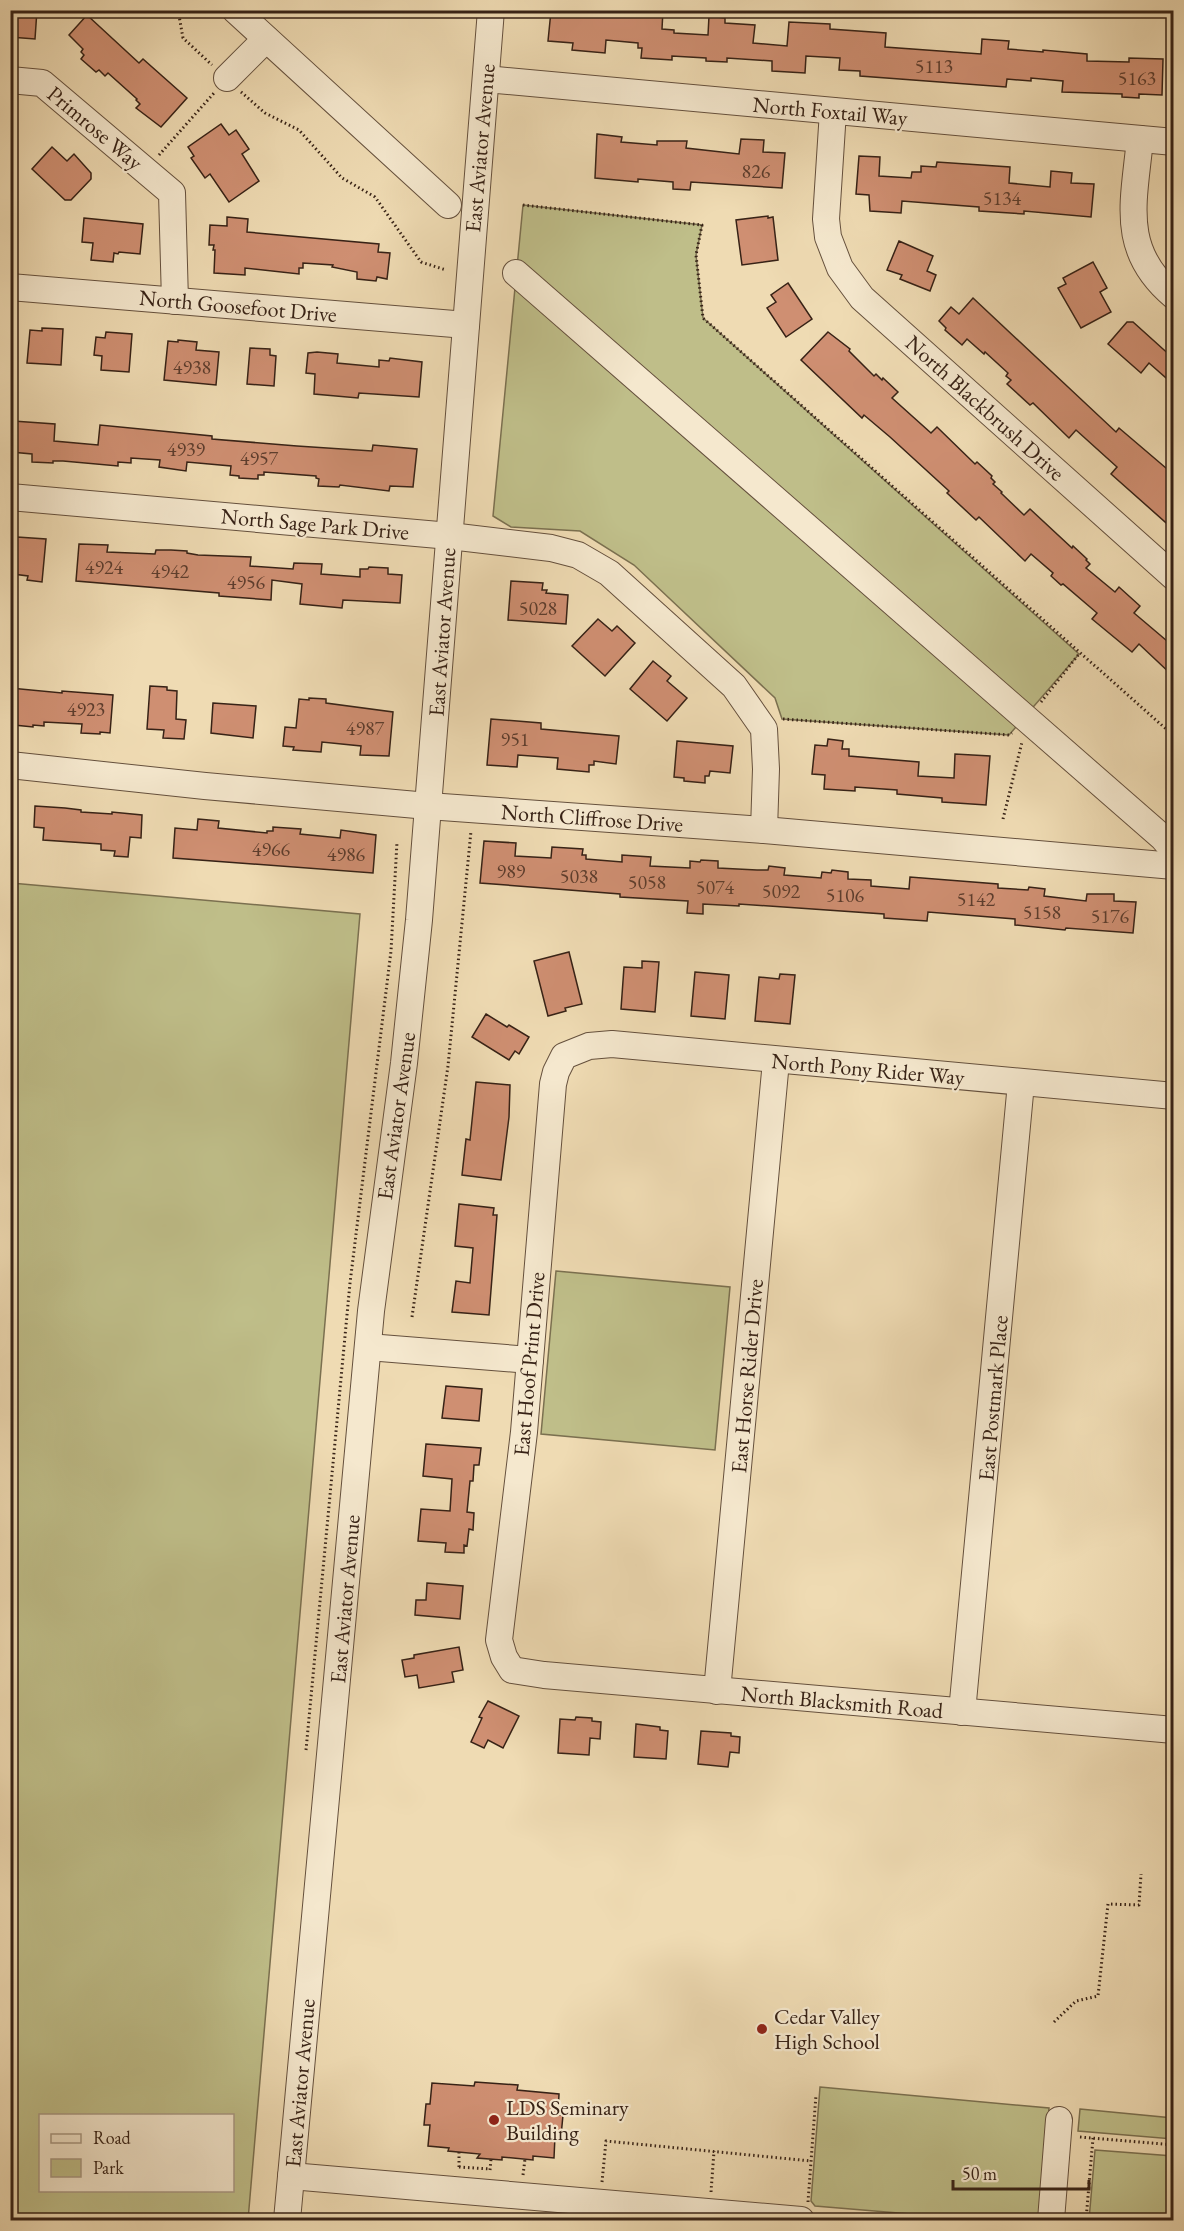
<svg xmlns="http://www.w3.org/2000/svg" width="1184" height="2231" font-family="'EB Garamond',serif">
	<rect width="100%" height="100%" fill="#efdbb3"/>
	<filter id="stains"><feTurbulence type="fractalNoise" baseFrequency=".00333" numOctaves="4"/><feColorMatrix values="0 0 0 0 .2 0 0 0 0 .09 0 0 0 0 .02 0 0 0 .5 -.17"/></filter>
	<radialGradient id="worn" r=".72"><stop offset=".6" stop-color="#630" stop-opacity="0"/><stop offset="1" stop-color="#630" stop-opacity=".3"/></radialGradient>
	<g fill="#bfbe89" stroke="#7b7050" stroke-width="1.5" fill-rule="evenodd">
		<polygon points="523,205 702,225 696,255 703,318 1079,654 1009,735 782,719 775,698 634,565 580,531 511,527 493,516"/>
		<path d="M11 883 360 914 248 2220H11ZM40 2116H232V2190H40Z"/>
		<polygon points="556,1271 730,1287 715,1450 541,1434"/>
		<polygon points="820,2087 1049,2108 1041,2211 1035,2220 982,2220 815,2206 811,2201"/>
		<polygon points="1080,2109 1173,2118 1173,2139 1078,2131"/>
		<polygon points="1095,2150 1173,2156 1173,2220 1089,2220"/>
	</g>
	<g fill="#cf8f72" stroke="#372216" stroke-width="1.5">
		<polygon points="10,10 37,10 35,39 10,37"/>
		<polygon points="571,10 623,14 624,10 663,10 662,29 674,30 674,33 708,35 709,16 725,18 725,23 755,25 753,43 787,46 789,22 830,24 830,29 886,33 885,47 981,54 982,39 1009,41 1008,49 1043,52 1043,50 1087,54 1087,61 1129,62 1129,58 1163,59 1162,95 1139,94 1139,98 1122,97 1122,94 1062,92 1063,81 1031,78 1031,81 1007,79 1006,87 860,76 860,71 839,70 840,58 806,56 805,73 772,71 772,61 727,58 727,62 706,61 706,58 672,56 672,60 641,58 642,48 638,48 638,43 606,40 605,53 572,50 573,43 548,41 551,11 571,13"/>
		<polygon points="87,15 139,63 143,59 187,98 161,127 136,108 140,104 136,100 137,99 108,73 105,76 99,70 96,72 81,59 84,55 81,52 83,49 69,35"/>
		<polygon points="221,124 229,135 236,130 249,149 242,154 259,181 229,202 210,174 205,178 191,158 194,156 188,147"/>
		<polygon points="597,134 622,137 621,142 657,145 657,141 687,141 686,148 739,154 741,139 764,140 763,152 785,153 782,188 691,182 690,190 673,189 673,182 638,179 638,182 595,178"/>
		<polygon points="52,147 67,161 74,154 91,173 91,179 71,200 65,200 32,169"/>
		<polygon points="859,156 880,157 879,176 911,178 912,172 921,172 921,166 936,167 937,162 1010,167 1009,183 1050,187 1051,171 1072,173 1071,183 1094,184 1091,217 1024,211 1024,214 979,211 979,207 902,201 901,213 870,211 869,195 856,194"/>
		<polygon points="768,216 768,218 773,217 778,260 742,265 736,220"/>
		<polygon points="227,217 248,219 247,232 379,244 378,252 390,253 387,279 377,277 376,281 357,279 357,272 332,267 333,265 303,263 303,268 299,268 299,274 245,268 245,275 214,273 215,250 213,250 214,245 209,245 210,225 227,226"/>
		<polygon points="84,218 143,224 140,254 119,252 118,254 114,253 113,262 91,260 93,243 82,242"/>
		<polygon points="899,241 933,256 927,271 936,275 930,291 900,279 902,275 887,270"/>
		<polygon points="1093,262 1107,288 1100,292 1111,312 1081,328 1058,288 1066,284 1063,278"/>
		<polygon points="788,283 812,319 786,337 767,308 776,302 771,295"/>
		<polygon points="973,298 1116,432 1119,428 1173,474 1173,529 1111,474 1117,467 1076,430 1069,438 1033,403 1030,405 1007,384 1011,380 1006,376 1008,373 985,352 984,354 967,339 962,345 945,330 946,328 939,321 951,307 959,314"/>
		<polygon points="1127,322 1133,322 1173,358 1173,384 1149,363 1141,373 1108,344"/>
		<polygon points="42,328 63,329 61,365 27,363 30,330 42,331"/>
		<polygon points="106,332 132,334 129,372 101,370 102,356 94,355 96,337 105,338"/>
		<polygon points="828,332 850,349 849,351 874,376 876,374 882,380 883,378 898,392 892,398 931,433 937,427 975,464 977,462 992,476 991,478 995,482 993,484 1002,492 1001,493 1024,515 1030,509 1072,548 1073,546 1087,559 1086,560 1090,564 1086,568 1115,592 1119,587 1140,606 1134,613 1173,646 1173,676 1139,644 1132,652 1092,619 1097,613 1063,584 1061,585 1051,576 1053,573 1031,554 1025,561 979,517 976,520 947,493 949,491 890,437 864,415 862,418 801,360"/>
		<polygon points="178,340 197,342 196,350 219,352 216,385 164,380 168,341 178,342"/>
		<polygon points="250,348 270,349 270,355 276,356 274,386 247,384"/>
		<polygon points="317,352 338,354 337,363 379,367 379,360 389,361 390,358 422,362 419,397 359,393 358,398 314,394 315,374 306,373 308,353"/>
		<polygon points="13,421 55,424 54,441 98,445 100,425 212,436 212,439 297,446 372,451 373,445 417,449 413,487 390,486 389,491 340,485 339,487 318,486 319,479 316,478 316,476 264,472 264,475 258,475 258,479 239,478 239,476 230,475 231,466 187,462 186,471 159,467 160,460 131,458 131,463 118,462 118,466 63,461 53,461 53,463 32,462 32,454 11,452"/>
		<polygon points="17,537 46,539 42,582 27,580 28,576 13,574"/>
		<polygon points="79,544 108,545 107,552 155,554 156,550 171,550 187,551 187,553 198,555 251,557 250,566 293,569 294,563 322,564 321,574 360,577 360,569 368,569 369,567 388,568 388,574 402,575 400,603 343,600 342,608 300,604 302,584 272,580 271,600 219,596 219,593 76,581"/>
		<polygon points="511,581 543,583 542,590 547,590 546,593 568,595 566,624 508,620"/>
		<polygon points="598,619 612,631 617,626 635,643 605,676 572,646"/>
		<polygon points="653,661 671,676 667,681 687,698 667,721 630,689"/>
		<polygon points="150,686 167,687 167,690 177,691 176,719 186,720 184,739 163,738 164,730 147,729"/>
		<polygon points="10,688 62,693 62,691 113,695 110,733 100,732 100,734 81,733 82,724 44,722 44,726 33,725 33,727 14,725 14,723 10,723"/>
		<polygon points="309,698 326,699 326,703 393,712 389,756 360,755 361,746 322,742 321,752 293,750 294,747 283,746 285,727 296,728 299,699 309,700"/>
		<polygon points="213,703 256,706 253,738 211,733"/>
		<polygon points="491,719 541,723 541,729 619,736 616,764 594,761 594,765 589,765 589,772 557,769 558,758 518,755 517,767 487,765"/>
		<polygon points="828,739 843,741 842,749 849,749 849,756 919,762 918,776 954,778 955,754 990,756 986,805 942,802 942,798 897,794 897,790 855,787 855,791 824,789 825,775 812,774 815,745 827,746"/>
		<polygon points="677,741 733,746 730,773 710,771 709,776 705,776 705,783 684,781 684,778 674,777"/>
		<polygon points="35,806 65,808 81,810 81,812 112,814 112,812 142,815 141,838 130,837 128,857 114,856 115,851 101,850 101,844 43,840 44,828 34,827"/>
		<polygon points="198,819 219,821 218,828 267,833 267,831 273,831 273,827 301,829 300,834 340,838 341,830 376,835 373,873 173,858 175,828 197,830"/>
		<polygon points="484,841 516,843 515,856 551,858 552,847 583,849 582,855 586,855 586,859 622,862 622,855 651,857 650,866 690,868 690,861 700,862 701,860 718,861 718,868 757,870 768,870 769,866 785,868 784,875 821,878 822,872 831,873 832,870 848,872 848,879 871,880 871,886 909,889 910,877 998,884 998,888 1028,890 1029,887 1045,889 1044,896 1086,901 1087,894 1114,894 1114,901 1136,902 1133,933 1066,928 1065,930 1015,925 1015,919 928,912 927,921 884,918 884,914 739,904 739,906 703,904 703,914 687,913 688,901 620,897 620,894 480,883"/>
		<polygon points="569,952 582,1004 565,1008 566,1011 548,1016 534,961"/>
		<polygon points="642,961 659,962 655,1012 621,1009 624,967 642,968"/>
		<polygon points="695,972 729,975 725,1019 691,1016"/>
		<polygon points="780,974 795,975 790,1024 755,1021 759,977 779,979"/>
		<polygon points="486,1014 507,1027 509,1025 529,1037 519,1054 515,1051 509,1060 472,1037"/>
		<polygon points="476,1082 510,1085 509,1117 501,1180 462,1175 466,1139 470,1140"/>
		<polygon points="459,1204 494,1208 493,1215 497,1215 489,1315 452,1312 456,1281 470,1283 473,1248 455,1246"/>
		<polygon points="446,1386 482,1389 479,1421 442,1418"/>
		<polygon points="426,1444 481,1448 479,1465 474,1465 473,1481 470,1481 467,1512 474,1513 473,1530 469,1529 467,1546 464,1545 464,1553 445,1552 446,1543 418,1541 421,1509 450,1511 452,1479 423,1476"/>
		<polygon points="427,1583 463,1586 460,1619 415,1615 416,1600 426,1600"/>
		<polygon points="459,1647 463,1670 452,1672 454,1682 419,1688 417,1675 405,1677 402,1660 414,1658 414,1655"/>
		<polygon points="488,1701 519,1716 503,1748 488,1740 484,1748 471,1742 482,1718 479,1717"/>
		<polygon points="576,1717 592,1718 592,1721 601,1722 600,1739 590,1738 589,1755 558,1753 560,1719 575,1720"/>
		<polygon points="636,1724 660,1727 660,1730 668,1731 666,1759 634,1757"/>
		<polygon points="701,1731 731,1733 731,1736 740,1737 739,1753 730,1752 728,1767 698,1764"/>
		<polygon points="475,2082 518,2085 517,2090 559,2094 558,2115 563,2115 561,2136 555,2136 554,2158 533,2156 533,2160 502,2157 502,2160 477,2158 480,2154 448,2151 449,2148 428,2146 430,2125 424,2125 426,2104 430,2104 432,2083 474,2086"/>
	</g>
	<g fill="none" stroke-linecap="round" stroke-linejoin="round">
		<defs>
			<g id="minor">
				<polyline points="235,10 448,205"/>
				<polyline points="227,78 266,39"/>
				<polyline points="486,79 1174,142"/>
				<polyline points="10,80 42,83 172,193 175,301"/>
				<polyline points="833,111 826,219 828,237 840,268 862,298 1174,577"/>
				<path d="M1140 139C1134 202 1119 250 1174 296"/>
				<polyline points="516,273 1163,838 1174,851"/>
				<polyline points="10,287 466,325"/>
				<polyline points="10,497 450,536 551,548 578,555 609,573 734,686 764,729 766,769 764,830"/>
				<polyline points="10,765 205,786 428,806 764,830 1174,866"/>
				<polyline points="1174,1096 612,1044 589,1046 564,1056 556,1072 553,1084 524,1432 499,1640 504,1657 512,1670 544,1675 1174,1730"/>
				<polyline points="368,1347 530,1360"/>
				<polyline points="717,1691 776,1061"/>
				<polyline points="962,1712 1021,1083"/>
				<polyline points="291,2176 801,2220"/>
				<polyline points="287,2220 371,1311 404,1063 419,920 491,10"/>
				<polyline points="1051,2220 1059,2120"/>
			</g>
		</defs>
		<use href="#minor" stroke="#65503d" stroke-width="28"/>
		<g stroke="#372216" stroke-width="3" stroke-dasharray="1.5 3" stroke-linecap="butt">
			<polyline points="178,10 183,38 212,65"/>
			<polyline points="241,92 265,113 299,130 342,178 375,197 421,262 446,270"/>
			<polyline points="159,155 214,93"/>
			<polyline points="523,205 702,225 696,255 703,318 1174,736"/>
			<polyline points="1041,702 1079,654"/>
			<polyline points="783,719 1009,735 1012,733"/>
			<polyline points="1003,819 1022,742"/>
			<polyline points="412,1317 448,1066 471,831"/>
			<polyline points="306,1750 350,1283 391,951 397,842"/>
			<polyline points="1054,2022 1076,2001 1098,1996 1108,1904 1139,1905 1141,1874"/>
			<polyline points="1080,2137 1174,2145"/>
			<polyline points="459,2167 490,2169"/>
			<polyline points="459,2167 459,2152"/>
			<polyline points="490,2170 491,2159"/>
			<polyline points="523,2175 525,2159"/>
			<polyline points="602,2182 606,2141 811,2161"/>
			<polyline points="711,2192 714,2151"/>
			<polyline points="808,2202 816,2095"/>
			<polyline points="1086,2220 1093,2138"/>
		</g>
		<use href="#minor" stroke="#f5e8ce" stroke-width="26"/>
	</g>
	<g fill="#8f2418" stroke="#f5e8ce" stroke-width="2">
		<circle cx="762" cy="2029" r="6"/>
		<circle cx="494" cy="2120" r="6"/>
	</g>
	<g text-anchor="middle" dominant-baseline="central" stroke-width="4.5" stroke-linejoin="round" paint-order="stroke">
		<g font-size="20" fill="#5d3d2d">
			<text x="934" y="66">5113</text>
			<text x="1137" y="78">5163</text>
			<text x="756" y="171">826</text>
			<text x="1002" y="198">5134</text>
			<text x="192" y="367">4938</text>
			<text x="186" y="449">4939</text>
			<text x="259" y="458">4957</text>
			<text x="104" y="567">4924</text>
			<text x="170" y="571">4942</text>
			<text x="246" y="582">4956</text>
			<text x="538" y="608">5028</text>
			<text x="86" y="709">4923</text>
			<text x="365" y="728">4987</text>
			<text x="515" y="739">951</text>
			<text x="271" y="849">4966</text>
			<text x="346" y="854">4986</text>
			<text x="511" y="871">989</text>
			<text x="579" y="876">5038</text>
			<text x="647" y="882">5058</text>
			<text x="715" y="887">5074</text>
			<text x="781" y="891">5092</text>
			<text x="845" y="895">5106</text>
			<text x="976" y="899">5142</text>
			<text x="1042" y="912">5158</text>
			<text x="1110" y="916">5176</text>
		</g>
		<g font-size="22" fill="#372216" stroke="#f5e8ce">
			<text transform="translate(830 111) rotate(5)">North Foxtail Way</text>
			<text transform="translate(95 128) rotate(40)">Primrose Way</text>
			<text transform="translate(480 148) rotate(-85)">East Aviator Avenue</text>
			<text transform="translate(238 306) rotate(5)">North Goosefoot Drive</text>
			<text transform="translate(985 408) rotate(42)">North Blackbrush Drive</text>
			<text transform="translate(315 524) rotate(5)">North Sage Park Drive</text>
			<text transform="translate(442 632) rotate(-86)">East Aviator Avenue</text>
			<text transform="translate(592 818) rotate(4)">North Cliffrose Drive</text>
			<text transform="translate(868 1069) rotate(5)">North Pony Rider Way</text>
			<text transform="translate(396 1116) rotate(-82)">East Aviator Avenue</text>
			<text transform="translate(529 1364) rotate(-85)">East Hoof Print Drive</text>
			<text transform="translate(747 1376) rotate(-85)">East Horse Rider Drive</text>
			<text transform="translate(993 1398) rotate(-85)">East Postmark Place</text>
			<text transform="translate(345 1599) rotate(-85)">East Aviator Avenue</text>
			<text transform="translate(842 1702) rotate(5)">North Blacksmith Road</text>
			<text transform="translate(300 2083) rotate(-85)">East Aviator Avenue</text>
		</g>
		<g font-size="22" fill="#372216" stroke="#f5e8ce" text-anchor="start">
			<text x="774" y="2016">Cedar Valley<tspan x="774" dy="25">High School</tspan></text>
			<text x="506" y="2107">LDS Seminary<tspan x="506" dy="25">Building</tspan></text>
		</g>
	</g>
	<rect width="1184" height="2231" fill="none" stroke="#efdbb3" stroke-width="36"/>
	<rect x="12" y="12" width="1160" height="2207" fill="none" stroke="#372216" stroke-width="3"/>
	<rect x="18" y="18" width="1148" height="2195" fill="none" stroke="#372216" stroke-width="1.5"/>
	<rect x="39" y="2114" width="195" height="78" fill="#f5e8ce" stroke="#a99984" stroke-width="1.5"/>
	<rect x="51" y="2134" width="30" height="9" fill="#f5e8ce" stroke="#a99984" stroke-width="1.5"/>
	<text x="93" y="2144" font-size="18" fill="#372216">Road</text>
	<rect x="51" y="2159" width="30" height="18" fill="#bfbe89" stroke="#a99984" stroke-width="1.5"/>
	<text x="93" y="2174" font-size="18" fill="#372216">Park</text>
	<path d="M953 2180v9h136v-9" fill="none" stroke="#372216" stroke-width="3"/>
	<text x="962" y="2180" font-size="18" fill="#372216" stroke="#f5e8ce" stroke-width="4.5" paint-order="stroke">50 m</text>
	<rect width="100%" height="100%" filter="url(#stains)"/>
	<rect width="100%" height="100%" fill="url(#worn)"/>
</svg>
